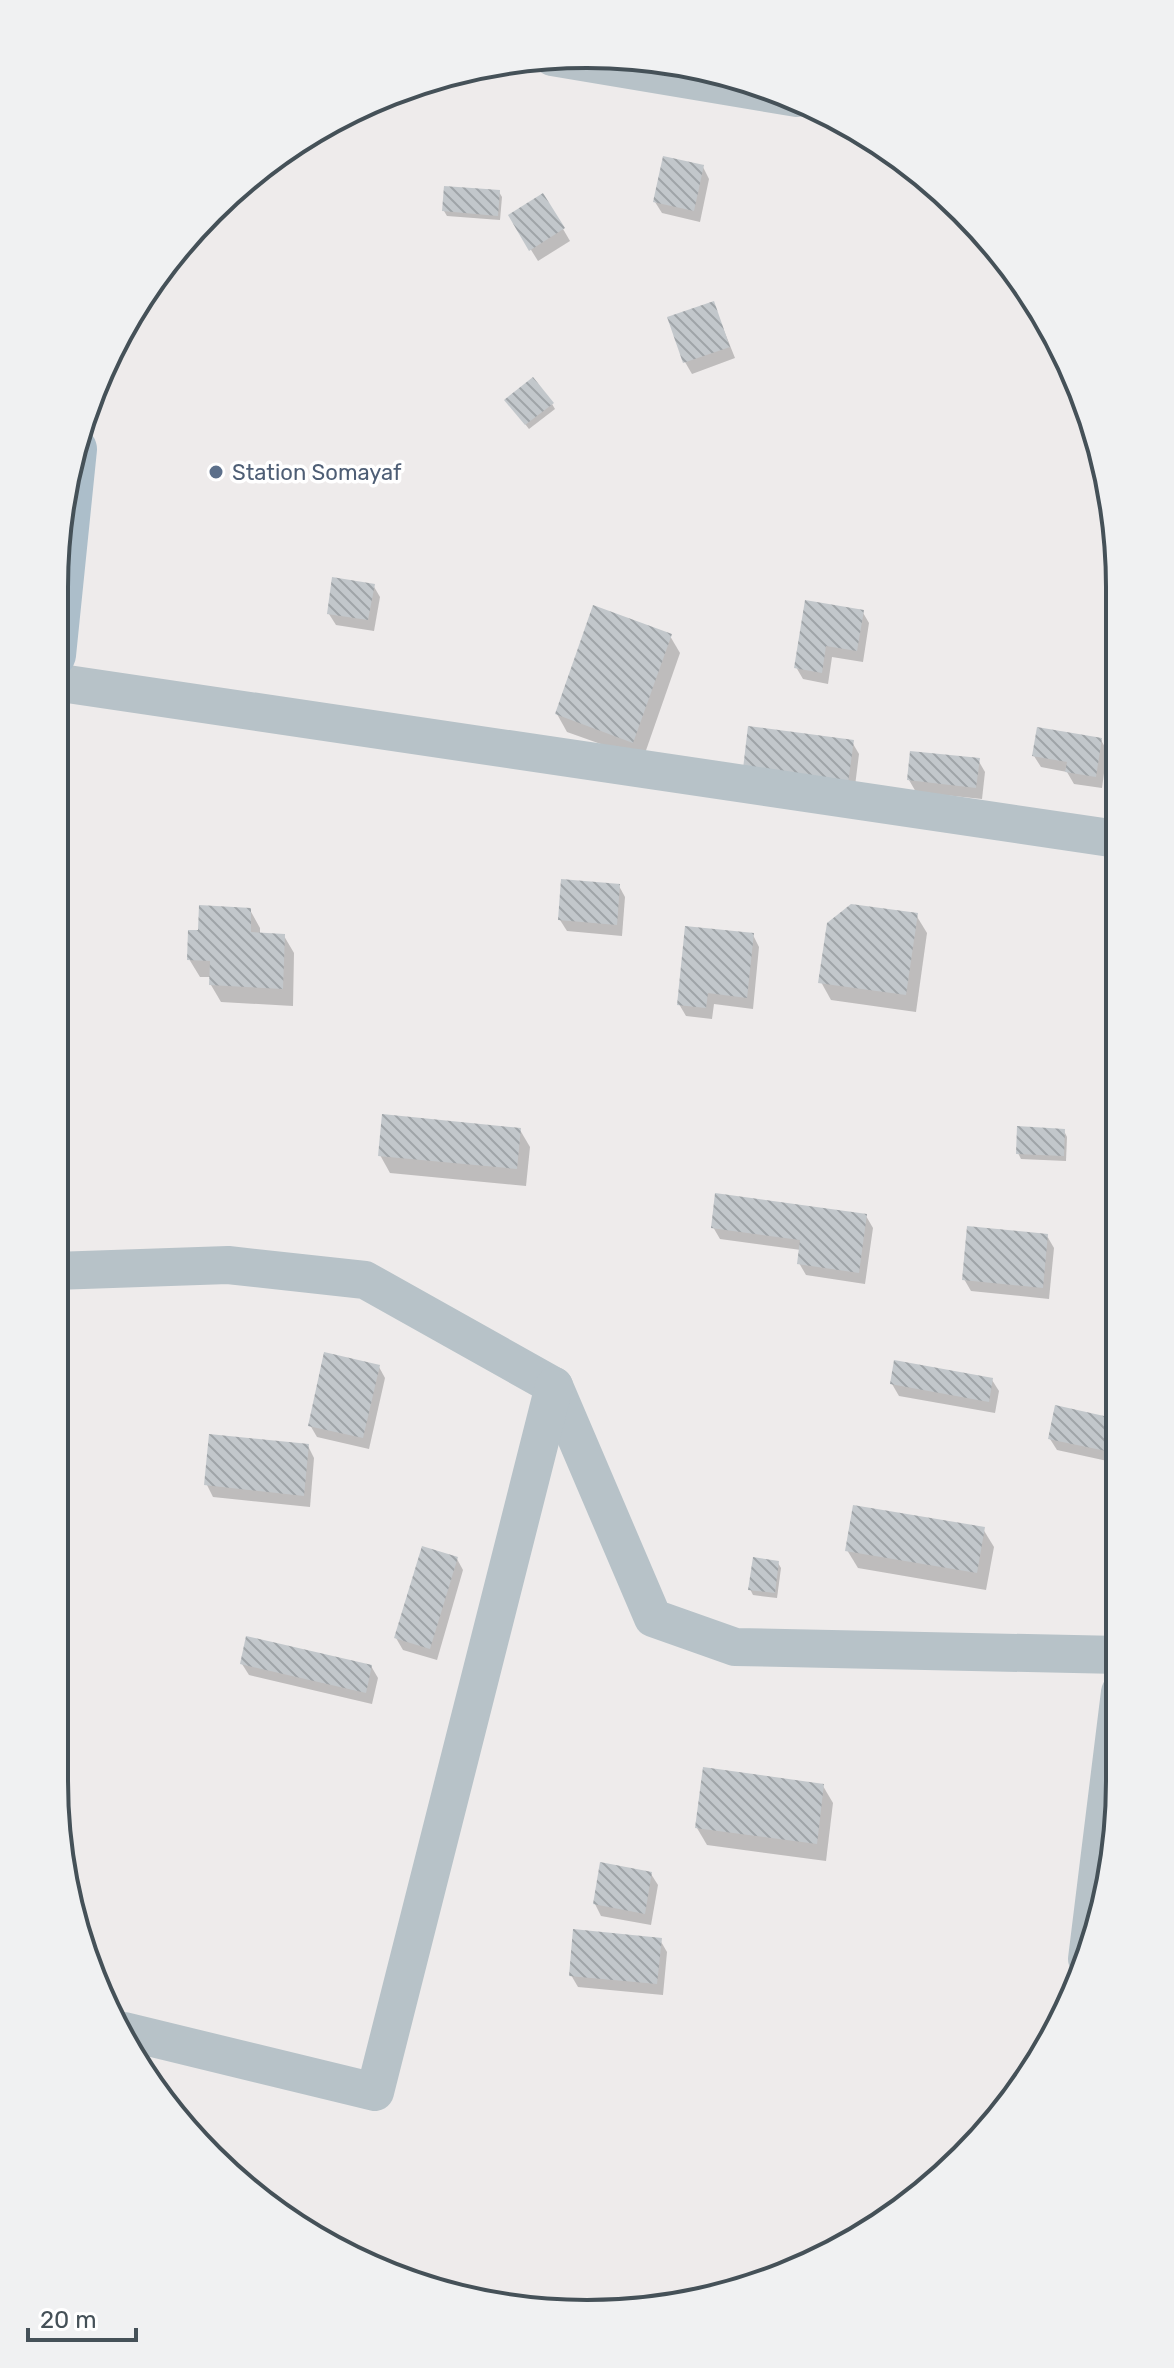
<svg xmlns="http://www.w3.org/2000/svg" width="1174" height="2368" font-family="Rubik,sans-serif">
	<defs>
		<pattern id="building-back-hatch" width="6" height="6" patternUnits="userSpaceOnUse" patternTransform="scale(2)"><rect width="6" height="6" fill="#c2c7cb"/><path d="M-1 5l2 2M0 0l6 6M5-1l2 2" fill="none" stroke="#9fa4a8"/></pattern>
	</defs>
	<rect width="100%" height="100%" fill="#eeebeb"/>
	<g fill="#0003">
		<polygon points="703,167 709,179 700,222 662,213 655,202"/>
		<polygon points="499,192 502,197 500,220 447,216 444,211"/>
		<polygon points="510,216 563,229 570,241 538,261"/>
		<polygon points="713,303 735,358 692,374 685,362"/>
		<polygon points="552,404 555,409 529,429 510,405"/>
		<polygon points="373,585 380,597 374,631 336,625 329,614"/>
		<polygon points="862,611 869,623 863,662 832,657 828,684 803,679 796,667"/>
		<polygon points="670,636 680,653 643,759 567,732 557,714"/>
		<polygon points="1101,740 1107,751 1102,788 1074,784 1067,772 1041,767 1034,756"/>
		<polygon points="852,742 859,754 854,794 752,780"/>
		<polygon points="978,760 985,772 982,799 916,792 909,780"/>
		<polygon points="619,886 625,897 622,936 567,931 560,920"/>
		<polygon points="250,910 260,928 260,935 284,936 294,953 293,1006 221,1002 211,985 211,977 200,977 189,959"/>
		<polygon points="916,915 927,933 916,1012 831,1000 821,982"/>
		<polygon points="753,935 759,947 753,1009 714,1004 712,1019 686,1016 679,1004"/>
		<polygon points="520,1130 530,1147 526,1186 390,1173 380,1155"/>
		<polygon points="1064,1131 1067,1137 1066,1161 1021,1159 1018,1153"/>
		<polygon points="866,1216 873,1228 865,1284 806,1275 799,1263 801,1250 720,1239 713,1227"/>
		<polygon points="1047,1236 1054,1248 1049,1299 971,1291 964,1279"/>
		<polygon points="379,1367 385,1378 369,1449 317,1437 310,1425"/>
		<polygon points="992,1380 999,1391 995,1413 899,1396 892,1384"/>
		<polygon points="1112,1420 1119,1431 1112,1462 1057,1450 1050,1439"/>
		<polygon points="308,1446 314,1458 310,1507 213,1497 207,1485"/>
		<polygon points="983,1529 994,1547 986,1590 858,1568 847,1550"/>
		<polygon points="457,1559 463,1570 437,1660 403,1650 396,1638"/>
		<polygon points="778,1563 781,1568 777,1598 753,1595 750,1589"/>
		<polygon points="242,1664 371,1666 378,1678 372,1704 249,1675"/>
		<polygon points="823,1786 833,1803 826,1861 707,1845 697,1828"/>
		<polygon points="651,1874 658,1885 651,1925 601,1916 595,1904"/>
		<polygon points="660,1940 667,1952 663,1995 578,1987 571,1975"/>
	</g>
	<g fill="url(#building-back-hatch)">
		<polygon points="663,156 704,165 694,211 653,202"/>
		<polygon points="444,186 500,190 498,216 442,211"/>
		<polygon points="543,193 565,228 529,251 508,215"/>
		<polygon points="714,301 730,347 683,363 667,317"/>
		<polygon points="533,377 554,403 525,425 504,400"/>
		<polygon points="332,577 375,584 368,620 327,614"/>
		<polygon points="805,600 864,610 857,651 826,646 822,673 794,668"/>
		<polygon points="593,605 672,634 633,743 555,714"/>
		<polygon points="748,726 854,740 848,783 743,769"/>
		<polygon points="1037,727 1102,738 1096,777 1065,772 1067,762 1032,756"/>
		<polygon points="910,751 980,758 976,788 907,780"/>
		<polygon points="561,879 620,884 617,925 558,920"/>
		<polygon points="851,904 918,913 906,995 818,983 827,923"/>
		<polygon points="199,905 251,908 251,932 285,934 283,989 209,985 210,961 187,960 188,930 198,930"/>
		<polygon points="685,926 754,933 747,998 708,993 706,1008 677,1005"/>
		<polygon points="382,1114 521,1128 517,1169 378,1156"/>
		<polygon points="1017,1126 1065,1129 1064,1156 1016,1154"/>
		<polygon points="715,1193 867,1214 859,1273 797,1264 800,1240 711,1228"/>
		<polygon points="967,1226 1048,1234 1043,1288 962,1280"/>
		<polygon points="324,1352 380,1365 363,1438 308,1426"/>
		<polygon points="894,1360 993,1378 989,1402 890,1384"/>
		<polygon points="1055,1405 1113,1418 1106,1451 1048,1439"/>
		<polygon points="209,1434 309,1444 304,1496 204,1485"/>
		<polygon points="853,1505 985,1527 977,1573 845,1551"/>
		<polygon points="422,1546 458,1557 430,1649 394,1638"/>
		<polygon points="753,1557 779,1561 775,1593 748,1590"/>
		<polygon points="246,1636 372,1665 366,1693 240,1664"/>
		<polygon points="703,1767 824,1784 817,1844 695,1828"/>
		<polygon points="600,1862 652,1872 645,1914 593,1904"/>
		<polygon points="573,1929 662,1938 657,1984 569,1976"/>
	</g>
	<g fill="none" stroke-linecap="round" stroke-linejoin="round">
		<g stroke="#b7c2c8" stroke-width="38">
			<polyline points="552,57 797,98"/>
			<polyline points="54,682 1117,839"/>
			<polyline points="54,1271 228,1265 365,1280 554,1386 653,1618 735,1647 1120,1655"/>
			<polyline points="1087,1959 1120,1692"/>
			<polyline points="124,2031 375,2092 554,1386"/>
		</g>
		<polyline stroke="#acbeca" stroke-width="44" points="54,655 75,449"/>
	</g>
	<circle fill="#5c6f8a" stroke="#fff" stroke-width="3" cx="216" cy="472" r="8"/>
	<g text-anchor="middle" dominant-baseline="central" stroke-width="7" stroke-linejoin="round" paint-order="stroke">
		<g font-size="22" fill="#4e5e75" stroke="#fff" text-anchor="start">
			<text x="232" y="472">Station Somayaf</text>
		</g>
	</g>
	<path d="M0 0H1174V2368H0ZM587 68H587A519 519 0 0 1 1106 587V1781A519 519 0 0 1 587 2300H587A519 519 0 0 1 68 1781V587A519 519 0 0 1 587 68Z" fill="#f0f1f2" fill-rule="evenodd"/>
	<path fill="none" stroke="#455158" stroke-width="4" d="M587 68H587A519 519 0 0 1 1106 587V1781A519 519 0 0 1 587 2300H587A519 519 0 0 1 68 1781V587A519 519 0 0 1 587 68Z"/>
	<path d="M28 2328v12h108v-12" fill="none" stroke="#455158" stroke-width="4"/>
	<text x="40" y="2328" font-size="24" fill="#455158" stroke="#ffffff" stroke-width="6" paint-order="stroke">20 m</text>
</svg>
